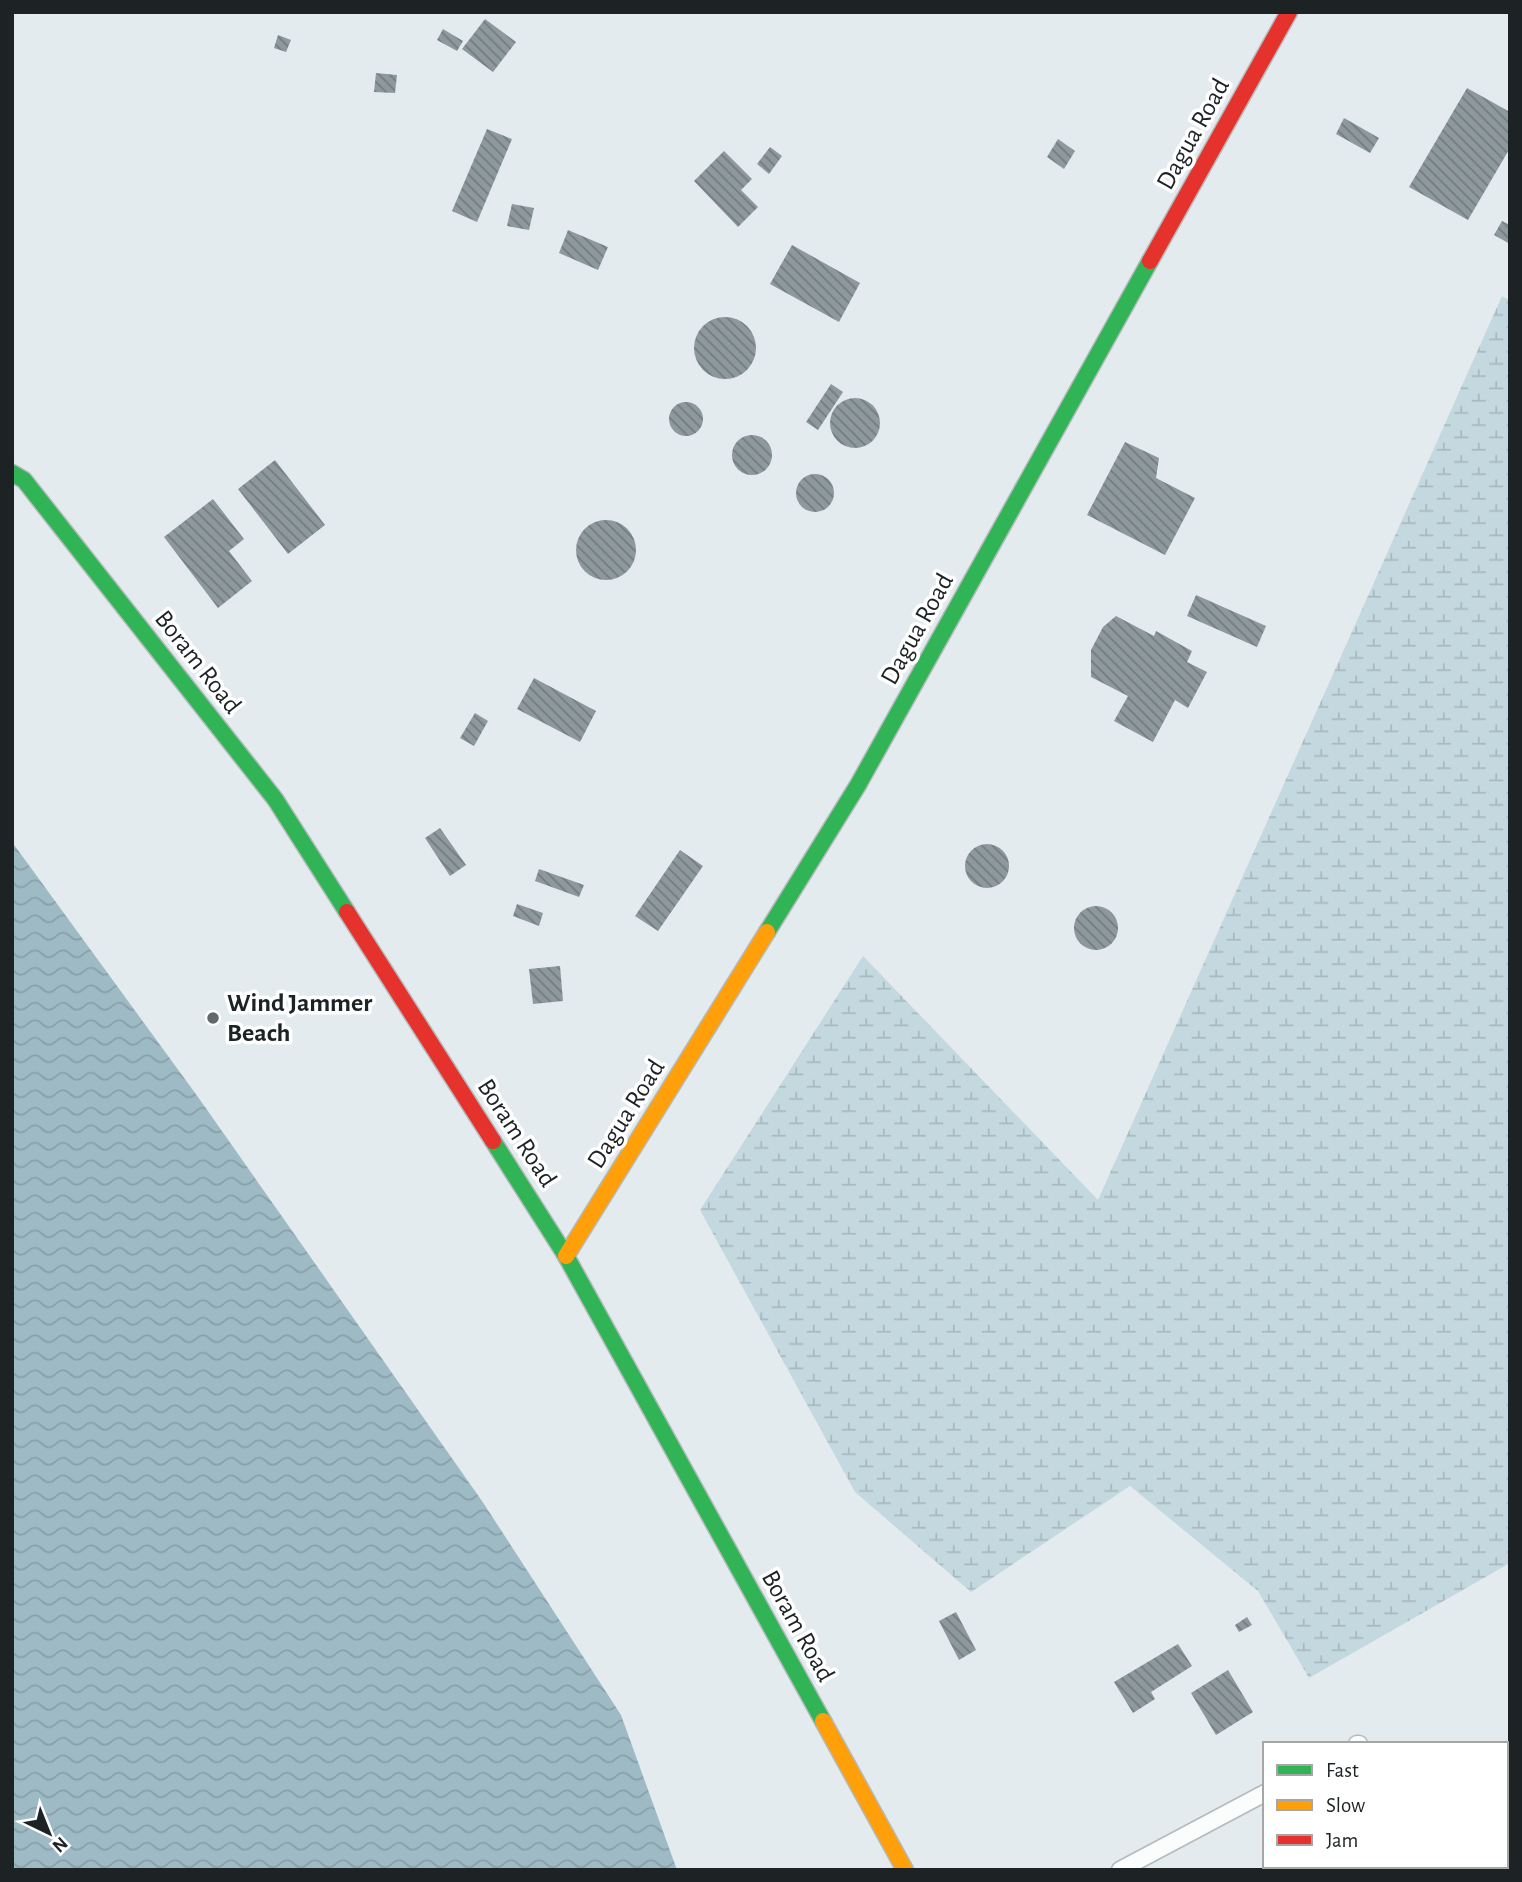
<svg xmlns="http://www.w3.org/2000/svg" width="1522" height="1882" font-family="'Alegreya Sans',sans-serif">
	<defs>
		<pattern id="wetland-marsh" width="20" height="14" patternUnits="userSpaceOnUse" patternTransform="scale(1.75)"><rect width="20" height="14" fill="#c4d8df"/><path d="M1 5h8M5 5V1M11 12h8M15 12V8" fill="none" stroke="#a8b9bf"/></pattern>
		<pattern id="water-waves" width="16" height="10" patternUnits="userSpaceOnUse" patternTransform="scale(1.75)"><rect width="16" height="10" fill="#9ebbc5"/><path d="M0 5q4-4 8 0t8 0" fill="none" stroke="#88a0a9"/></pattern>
		<pattern id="building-back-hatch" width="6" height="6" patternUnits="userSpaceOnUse" patternTransform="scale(1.75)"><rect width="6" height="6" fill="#8e999d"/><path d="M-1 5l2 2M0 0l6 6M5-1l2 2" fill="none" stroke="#737c80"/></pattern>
	</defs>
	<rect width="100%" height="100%" fill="#e3ebee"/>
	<polygon fill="url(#wetland-marsh)" points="1502,296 1510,301 1510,1563 1309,1678 1258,1591 1130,1486 971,1592 855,1492 700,1210 863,956 1098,1200"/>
	<polygon fill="url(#water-waves)" points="12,842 198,1097 482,1501 621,1715 677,1870 12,1870"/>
	<g fill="url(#building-back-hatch)">
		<polygon points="485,19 516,42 493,72 462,49"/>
		<polygon points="443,29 463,41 457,51 437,40"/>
		<polygon points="278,35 291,40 286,52 274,48"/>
		<polygon points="376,73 397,75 395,93 374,92"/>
		<polygon points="1467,88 1510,112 1510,148 1468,220 1409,187"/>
		<polygon points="1344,118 1379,138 1370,153 1336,134"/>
		<polygon points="487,129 512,139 477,222 452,211"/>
		<polygon points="1058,139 1075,151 1064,169 1047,157"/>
		<polygon points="770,147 782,156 769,174 757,164"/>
		<polygon points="724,151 752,179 741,190 758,207 738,227 694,181"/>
		<polygon points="512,204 534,208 529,230 507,226"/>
		<polygon points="1502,221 1510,225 1510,244 1494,235"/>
		<polygon points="568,230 608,247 598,270 559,253"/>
		<polygon points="792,245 860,283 839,322 770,284"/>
		<circle cx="725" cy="348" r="31"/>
		<polygon points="831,384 843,392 818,430 806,422"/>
		<circle cx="855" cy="423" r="25"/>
		<circle cx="686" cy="419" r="17"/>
		<circle cx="752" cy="455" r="20"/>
		<polygon points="1125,442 1159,458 1156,478 1195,498 1165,555 1087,515"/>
		<polygon points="275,460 325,525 288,554 238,489"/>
		<circle cx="815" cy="493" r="19"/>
		<polygon points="213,499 244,539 229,551 252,581 218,608 164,537"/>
		<circle cx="606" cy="550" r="30"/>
		<polygon points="1196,595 1266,626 1257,647 1187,616"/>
		<polygon points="1116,616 1154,636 1156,631 1192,651 1187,662 1207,672 1188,708 1175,700 1153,742 1114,721 1128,696 1091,677 1091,650 1103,627"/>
		<polygon points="534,678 596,711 580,742 517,709"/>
		<polygon points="475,713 488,721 474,746 460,738"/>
		<polygon points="440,828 466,865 450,876 425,838"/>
		<circle cx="987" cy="866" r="22"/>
		<polygon points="680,850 703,866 658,931 635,916"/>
		<polygon points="539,869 584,885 579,897 535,881"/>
		<polygon points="517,904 543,913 539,926 513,916"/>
		<circle cx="1096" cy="928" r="22"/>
		<polygon points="560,966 563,1001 533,1004 529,969"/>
		<polygon points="956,1612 976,1650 959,1660 939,1621"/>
		<polygon points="1247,1617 1252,1625 1239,1632 1235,1625"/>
		<polygon points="1178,1644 1192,1666 1151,1692 1155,1699 1133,1713 1114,1682"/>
		<polygon points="1228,1670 1253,1712 1216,1735 1191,1693"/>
		<polygon points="1452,1866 1490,1866 1492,1870 1446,1870"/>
	</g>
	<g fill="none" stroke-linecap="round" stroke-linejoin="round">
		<defs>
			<g id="lane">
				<polyline points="1357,1744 1359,1744"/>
				<polyline points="1506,1829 1510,1832"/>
				<polyline points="1120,1870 1265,1793"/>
			</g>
			<g id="fast">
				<polyline points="12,473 24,480 275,799 347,912"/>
				<polyline points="767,932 858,785 1150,261"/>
				<polyline points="493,1141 566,1256 823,1721"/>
			</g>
			<g id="slow">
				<polyline points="566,1256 767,932"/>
				<polyline points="823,1721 905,1870"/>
			</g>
			<g id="jam">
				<polyline points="1150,261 1289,12"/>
				<polyline points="347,912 493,1141"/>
			</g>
		</defs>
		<use href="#lane" stroke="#b4babc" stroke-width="19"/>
		<use href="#fast" stroke="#b4babc" stroke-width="19"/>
		<use href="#slow" stroke="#b4babc" stroke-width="19"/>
		<use href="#jam" stroke="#b4babc" stroke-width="19"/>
		<use href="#lane" stroke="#fbfcfc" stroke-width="16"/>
		<use href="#fast" stroke="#30b455" stroke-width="16"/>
		<use href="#slow" stroke="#ff9f0a" stroke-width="16"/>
		<use href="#jam" stroke="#e5322d" stroke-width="16"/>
	</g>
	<circle fill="#62686b" stroke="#fff" stroke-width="2.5" cx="213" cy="1018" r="7"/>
	<g text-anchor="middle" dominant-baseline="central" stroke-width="7" stroke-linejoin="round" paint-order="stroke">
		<g font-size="26" fill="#1d2224" stroke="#fff">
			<text transform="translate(1193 134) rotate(-61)">Dagua Road</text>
			<text transform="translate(917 629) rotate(-61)">Dagua Road</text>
			<text transform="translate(198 662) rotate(52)">Boram Road</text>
			<text transform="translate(626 1114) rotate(-58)">Dagua Road</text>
			<text transform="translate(517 1133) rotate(57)">Boram Road</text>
			<text transform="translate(798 1626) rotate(61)">Boram Road</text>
		</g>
		<g font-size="26" font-weight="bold" fill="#1d2224" stroke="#fff" text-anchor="start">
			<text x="227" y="1003">Wind Jammer<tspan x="227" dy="30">Beach</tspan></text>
		</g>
	</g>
	<rect width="1522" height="1882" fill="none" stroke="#1d2224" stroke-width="28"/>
	<rect x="1263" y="1742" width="245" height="126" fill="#ffffff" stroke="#a5a7a7" stroke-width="2"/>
	<rect x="1277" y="1765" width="35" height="10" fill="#30b455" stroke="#a5a7a7" stroke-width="2"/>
	<text x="1326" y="1777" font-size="21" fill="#1d2224">Fast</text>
	<rect x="1277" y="1800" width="35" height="10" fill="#ff9f0a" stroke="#a5a7a7" stroke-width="2"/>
	<text x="1326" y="1812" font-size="21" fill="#1d2224">Slow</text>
	<rect x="1277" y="1835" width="35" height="10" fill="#e5322d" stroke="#a5a7a7" stroke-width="2"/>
	<text x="1326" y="1847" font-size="21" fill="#1d2224">Jam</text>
	<g transform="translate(49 1833) rotate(137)" stroke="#ffffff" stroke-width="5" paint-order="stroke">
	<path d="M0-5L12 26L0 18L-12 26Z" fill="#1d2224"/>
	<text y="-10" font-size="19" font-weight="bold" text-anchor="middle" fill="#1d2224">N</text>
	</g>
</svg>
